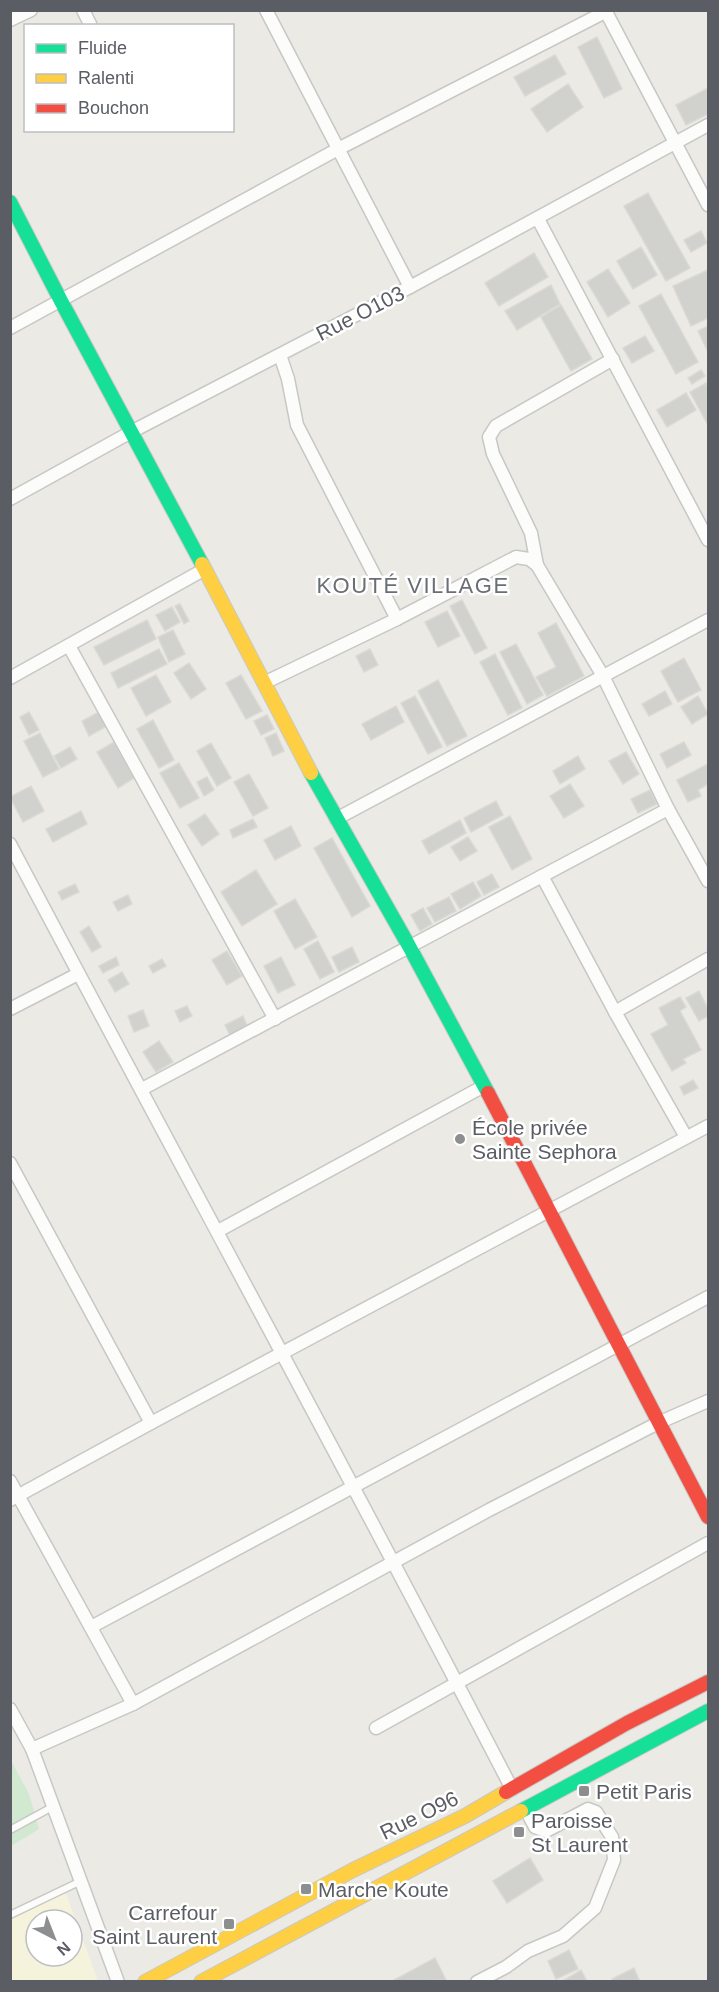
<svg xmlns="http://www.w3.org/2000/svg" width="719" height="1992" font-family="Helvetica,sans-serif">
	<rect width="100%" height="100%" fill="#ebeae4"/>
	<path fill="#f6f3dc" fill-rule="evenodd" d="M65 1891 98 1981 11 1982V1918ZM36 1920H72V1956H36Z"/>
	<polygon fill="#d1e8d1" points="10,1759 29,1794 39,1829 11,1846"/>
	<g fill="#d1d1cd" stroke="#dad9d4" stroke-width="1.5">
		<polygon points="597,37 622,89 604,98 578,47"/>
		<polygon points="555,55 566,74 525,96 514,77"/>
		<polygon points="568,84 583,107 547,132 531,109"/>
		<polygon points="708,88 708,114 686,125 676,105"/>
		<polygon points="648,193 690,268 666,281 624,206"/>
		<polygon points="701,231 707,243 691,252 684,240"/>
		<polygon points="641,247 657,275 633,289 617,261"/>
		<polygon points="534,253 548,277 499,306 485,283"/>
		<polygon points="608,269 630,303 608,317 587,282"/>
		<polygon points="708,270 708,318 691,326 673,286"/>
		<polygon points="551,285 560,304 517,330 505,311"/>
		<polygon points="661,294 698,362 676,374 639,306"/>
		<polygon points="561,305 592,359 571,371 541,317"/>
		<polygon points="708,326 708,352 698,331"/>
		<polygon points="645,336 654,351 632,363 623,348"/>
		<polygon points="701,370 705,376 692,384 688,378"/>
		<polygon points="706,383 708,386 708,425 690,392"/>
		<polygon points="686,393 696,410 667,427 657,410"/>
		<polygon points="462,600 487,648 475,654 450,606"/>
		<polygon points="180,604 189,621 184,624 175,606"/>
		<polygon points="172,607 180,622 165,631 156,615"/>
		<polygon points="447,611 460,636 438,647 425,622"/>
		<polygon points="147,620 156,639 104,665 94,647"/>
		<polygon points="556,623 584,676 547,696 536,677 556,667 538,633"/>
		<polygon points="173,630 185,654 169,662 158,637"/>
		<polygon points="516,644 543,695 527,704 500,652"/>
		<polygon points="159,649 167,664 118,688 111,673"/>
		<polygon points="370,649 378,665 364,672 356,656"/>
		<polygon points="495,654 522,708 508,715 480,662"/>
		<polygon points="684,658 701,690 678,702 661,671"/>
		<polygon points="189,663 206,689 191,699 174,673"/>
		<polygon points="156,675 171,702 146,716 131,688"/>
		<polygon points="241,675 262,711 246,719 226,683"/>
		<polygon points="438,680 467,736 447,746 418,691"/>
		<polygon points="665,691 672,704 649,716 642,704"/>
		<polygon points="415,696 442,747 428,754 401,703"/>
		<polygon points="698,696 708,714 692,724 681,707"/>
		<polygon points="396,706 404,722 371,740 362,724"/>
		<polygon points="29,712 39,730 29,735 20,717"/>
		<polygon points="99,712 107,726 89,736 82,721"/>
		<polygon points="267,715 274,729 261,735 254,721"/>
		<polygon points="153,720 174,760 159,768 137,729"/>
		<polygon points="40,733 59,769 43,777 24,741"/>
		<polygon points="276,733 284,751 273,756 265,738"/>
		<polygon points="114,742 134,778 118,788 97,752"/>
		<polygon points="684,742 691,755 667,768 660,754"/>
		<polygon points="211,743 231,778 217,786 197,751"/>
		<polygon points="70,747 77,759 61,768 54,756"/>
		<polygon points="626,752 639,774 623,784 609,761"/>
		<polygon points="578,756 585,769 560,784 553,771"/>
		<polygon points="179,763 199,798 180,808 160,773"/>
		<polygon points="708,764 708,784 698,790 701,796 688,802 677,780"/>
		<polygon points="249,774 268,808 253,816 234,782"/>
		<polygon points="207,777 214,790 204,796 197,782"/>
		<polygon points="570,784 584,806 564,818 550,796"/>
		<polygon points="31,786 44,811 23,822 10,797"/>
		<polygon points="650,790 657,804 638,813 631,799"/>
		<polygon points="496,801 503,815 471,832 464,818"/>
		<polygon points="81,811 87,824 53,842 46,829"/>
		<polygon points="205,814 219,834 202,846 188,825"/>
		<polygon points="510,816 532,859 512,870 489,827"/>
		<polygon points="253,819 257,827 233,838 230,830"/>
		<polygon points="460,820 466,833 429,854 422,841"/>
		<polygon points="291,826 301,846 275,860 264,840"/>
		<polygon points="468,837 477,851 460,861 451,847"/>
		<polygon points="332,838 370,906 352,917 314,848"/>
		<polygon points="256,870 277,904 242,926 221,892"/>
		<polygon points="492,874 499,887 484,895 477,882"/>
		<polygon points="473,882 481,896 460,909 451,894"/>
		<polygon points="75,884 79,892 62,900 58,892"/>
		<polygon points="128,895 132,904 118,911 113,902"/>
		<polygon points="449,897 456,911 435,922 427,908"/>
		<polygon points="295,899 317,937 295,949 274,911"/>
		<polygon points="423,908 432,924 420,931 411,915"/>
		<polygon points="89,926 101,947 92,952 80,932"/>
		<polygon points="318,941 334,972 320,979 304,949"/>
		<polygon points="352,947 359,962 339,972 332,957"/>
		<polygon points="227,951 242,976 227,985 212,960"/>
		<polygon points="116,957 119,965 103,973 99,966"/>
		<polygon points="281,957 295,985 278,993 264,966"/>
		<polygon points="162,959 166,966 153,973 149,966"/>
		<polygon points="122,972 129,984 115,992 108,980"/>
		<polygon points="699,991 708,1009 708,1016 699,1021 686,998"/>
		<polygon points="680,997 686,1007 680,1011 701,1050 683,1059 686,1063 672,1071 651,1034 668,1025 659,1008"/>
		<polygon points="187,1006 192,1016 180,1022 175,1011"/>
		<polygon points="143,1010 149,1026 134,1032 128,1016"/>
		<polygon points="243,1016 248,1028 231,1037 225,1025"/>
		<polygon points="159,1041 173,1062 156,1072 143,1052"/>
		<polygon points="693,1080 698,1088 684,1095 680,1087"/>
		<polygon points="530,1858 543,1880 507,1903 493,1881"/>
		<polygon points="569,1950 578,1969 556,1979 548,1961"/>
		<polygon points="435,1958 446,1980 395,1982 394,1980"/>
		<polygon points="634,1968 640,1982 614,1982 612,1979"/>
		<polygon points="581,1970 587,1981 561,1982"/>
	</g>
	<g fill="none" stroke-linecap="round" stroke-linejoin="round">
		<defs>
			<g id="lane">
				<polyline points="10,1830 54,1806"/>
				<polyline points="10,1915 81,1881"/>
			</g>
			<g id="street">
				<polyline points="83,10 91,26"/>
				<polyline points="266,10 410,287"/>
				<polyline points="605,10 708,205"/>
				<polyline points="10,20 31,10"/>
				<polyline points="538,219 708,540"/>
				<polyline points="10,328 338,149 605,12"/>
				<polyline points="280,355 288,379 297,425 397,619"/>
				<polyline points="10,499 131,432 410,287 708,125"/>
				<polyline points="537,565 531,533 493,454 489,437 496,426 613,359"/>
				<polyline points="69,646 275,1019"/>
				<polyline points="10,678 205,569"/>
				<polyline points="668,809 708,881"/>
				<polyline points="336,819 708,620"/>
				<path d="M10 844C177 1160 348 1472 512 1789"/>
				<polyline points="542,876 615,1012 686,1137"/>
				<polyline points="10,1009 78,974"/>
				<polyline points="615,1012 708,959"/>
				<polyline points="142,1089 668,809 603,676 537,565 529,559 516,557 397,619 264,683"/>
				<polyline points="10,1163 151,1423"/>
				<polyline points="218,1231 484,1086"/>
				<polyline points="10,1481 133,1704"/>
				<polyline points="10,1500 151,1423 708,1126"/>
				<polyline points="91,1627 708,1297"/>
				<polyline points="10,1709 32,1749 118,1982"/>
				<polyline points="376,1728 708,1543"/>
				<polyline points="32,1749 133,1704 489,1510 658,1423 708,1401"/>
				<polyline points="477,1982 506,1967 528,1951 563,1936 595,1908 614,1860 612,1837 596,1812 588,1809 546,1831 535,1827 525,1808"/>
			</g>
			<g id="fast">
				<polyline points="10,202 61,301 202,564"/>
				<polyline points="311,773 409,946 488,1093"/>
				<polyline points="521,1811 708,1711"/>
			</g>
			<g id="slow">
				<polyline points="202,564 311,773"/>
				<polyline points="145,1982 353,1870 465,1816 506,1792"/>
				<polyline points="201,1982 521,1811"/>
			</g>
			<g id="jam">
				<polyline points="488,1093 708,1517"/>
				<polyline points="506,1792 627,1723 708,1682"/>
			</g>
		</defs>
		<use href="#lane" stroke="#c7c8c6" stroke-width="9"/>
		<use href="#street" stroke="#c7c8c6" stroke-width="15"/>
		<use href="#fast" stroke="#c8c9c8" stroke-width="16"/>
		<use href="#slow" stroke="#c8c9c8" stroke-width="16"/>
		<use href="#jam" stroke="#c8c9c8" stroke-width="16"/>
		<use href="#lane" stroke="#fcfcfb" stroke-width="6"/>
		<use href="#street" stroke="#fcfcfb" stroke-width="12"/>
		<use href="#fast" stroke="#16e098" stroke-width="14"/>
		<use href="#slow" stroke="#ffcf43" stroke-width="14"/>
		<use href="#jam" stroke="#f24e42" stroke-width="14"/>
	</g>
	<g fill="#8d8e90" stroke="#fff" stroke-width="2">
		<circle cx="460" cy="1139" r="6"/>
		<rect x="578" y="1785" width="12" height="12" rx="3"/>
		<rect x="513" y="1826" width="12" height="12" rx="3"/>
		<rect x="300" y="1883" width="12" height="12" rx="3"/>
		<rect x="223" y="1918" width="12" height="12" rx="3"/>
	</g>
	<g text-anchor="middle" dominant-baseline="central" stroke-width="5" stroke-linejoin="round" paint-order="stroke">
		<g font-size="21" fill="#5a5d63" stroke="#fff">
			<text transform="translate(360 313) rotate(-27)">Rue O103</text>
			<text transform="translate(419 1815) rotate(-26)">Rue O96</text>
		</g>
		<g font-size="21" fill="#5a5d63" stroke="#fff" text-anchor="start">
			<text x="472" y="1127">École privée<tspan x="472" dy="24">Sainte Sephora</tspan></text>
			<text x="596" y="1791">Petit Paris</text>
			<text x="531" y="1820">Paroisse<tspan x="531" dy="24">St Laurent</tspan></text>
			<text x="318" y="1889">Marche Koute</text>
			<text x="217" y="1912" text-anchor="end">Carrefour<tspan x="217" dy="24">Saint Laurent</tspan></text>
		</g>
		<g font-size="22" letter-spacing="1.5" fill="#6b6f75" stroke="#fff">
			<text x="413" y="585">KOUTÉ VILLAGE</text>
		</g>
	</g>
	<rect width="719" height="1992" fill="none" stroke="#5a5d63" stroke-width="24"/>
	<rect x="24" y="24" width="210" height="108" fill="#ffffff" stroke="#bdbec1" stroke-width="1.5"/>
	<rect x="36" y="44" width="30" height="9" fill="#16e098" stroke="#bdbec1" stroke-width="1.5"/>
	<text x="78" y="54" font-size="18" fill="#5a5d63">Fluide</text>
	<rect x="36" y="74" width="30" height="9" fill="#ffcf43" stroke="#bdbec1" stroke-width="1.5"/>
	<text x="78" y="84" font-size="18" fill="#5a5d63">Ralenti</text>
	<rect x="36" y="104" width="30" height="9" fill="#f24e42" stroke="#bdbec1" stroke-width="1.5"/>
	<text x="78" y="114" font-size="18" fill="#5a5d63">Bouchon</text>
	<g transform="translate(54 1938) rotate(138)"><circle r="28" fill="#ffffff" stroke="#bdbec1" stroke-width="1.5"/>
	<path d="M0-4.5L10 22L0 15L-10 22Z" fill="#8d8e90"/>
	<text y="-9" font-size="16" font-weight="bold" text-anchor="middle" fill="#5a5d63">N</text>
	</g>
</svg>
